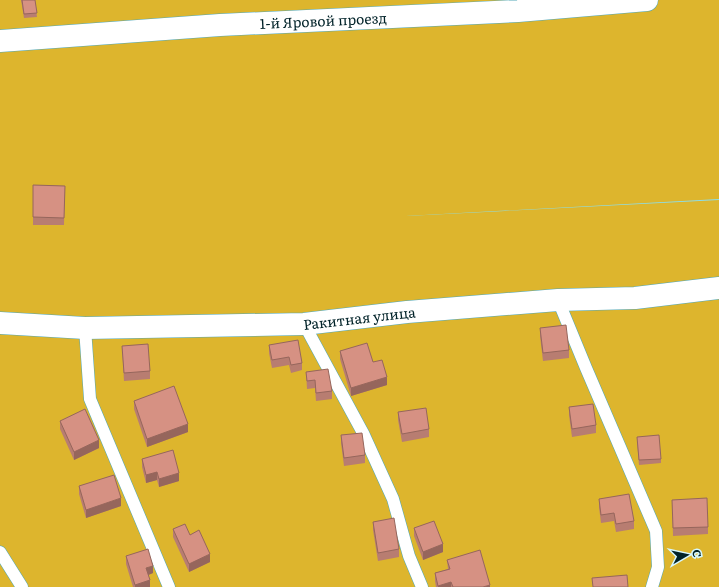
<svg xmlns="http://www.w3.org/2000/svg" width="719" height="587" font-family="Literata,serif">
	<rect width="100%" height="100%" fill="#89e0f1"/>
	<polygon fill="#ddb52d" points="0,0 719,0 719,199 406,216 719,200 719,587 0,587"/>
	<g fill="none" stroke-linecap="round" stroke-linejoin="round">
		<defs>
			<g id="lane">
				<polyline points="558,300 586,368 656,531 658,567 652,587"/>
				<polyline points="304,324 363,433 393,499 409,556 422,587"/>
				<polyline points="85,328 90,399 169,587"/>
				<polyline points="0,552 22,587"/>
			</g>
			<g id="street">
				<path id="s1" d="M0 41 220 25 518 11 647 0"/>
				<path id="s2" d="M0 323 85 328 304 324 407 312 558 300 635 298 719 288"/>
			</g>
		</defs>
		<use href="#lane" stroke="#50a7b7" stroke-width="13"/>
		<use href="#street" stroke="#50a7b7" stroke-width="23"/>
		<use href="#lane" stroke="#fff" stroke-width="12"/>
		<use href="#street" stroke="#fff" stroke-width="22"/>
	</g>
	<g fill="#b87d71">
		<polygon points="21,0 35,0 37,17 24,18"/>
		<polygon points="33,185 65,186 64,225 33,225"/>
		<polygon points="540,328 569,350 569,358 543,361 540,336"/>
		<polygon points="269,345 302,363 302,370 291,373 289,365 272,368 269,353"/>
		<polygon points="122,346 150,371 150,379 124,381"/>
		<polygon points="340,351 373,362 387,385 351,396 340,359"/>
		<polygon points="306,372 332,391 332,399 316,401 315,388 307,389"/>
		<polygon points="134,401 188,432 147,447 134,409"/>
		<polygon points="569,407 596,425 596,433 572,437 569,415"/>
		<polygon points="398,412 429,429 429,437 402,442 398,420"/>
		<polygon points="60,421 99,448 74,460 60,429"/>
		<polygon points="341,435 365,455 365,463 344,466 341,443"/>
		<polygon points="637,441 661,459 661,463 639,465"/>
		<polygon points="142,459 179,481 159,487 157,480 146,483 142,467"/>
		<polygon points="79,486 121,506 86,518 79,494"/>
		<polygon points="599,499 634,521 634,529 616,532 614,521 601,523 599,507"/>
		<polygon points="672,500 708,527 708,534 673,536"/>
		<polygon points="373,522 399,549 399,557 378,561 373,530"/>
		<polygon points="414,528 443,552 423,560 414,536"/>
		<polygon points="173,529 190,535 210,562 189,572 173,537"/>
		<polygon points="126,556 153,573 148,575 150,587 133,587 126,564"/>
		<polygon points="447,560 490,587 436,587 435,581 435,573 448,569"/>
	</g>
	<g fill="#96665c">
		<polygon points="387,377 387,385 351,396 351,388"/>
		<polygon points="188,424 188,432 147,447 147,439"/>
		<polygon points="99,440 99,448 74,460 74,452"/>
		<polygon points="157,472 157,480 146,483 146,475"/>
		<polygon points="179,473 179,481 159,487 159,479"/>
		<polygon points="121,498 121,506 86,518 86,510"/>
		<polygon points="443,544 443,552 423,560 423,552"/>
		<polygon points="210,554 210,562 189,572 189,564"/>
		<polygon points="153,566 153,573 146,576 146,568"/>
		<polygon points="150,580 150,587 135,587 135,585"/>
		<polygon points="451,582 451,587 438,587 438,586"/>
		<polygon points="490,585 490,587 483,587"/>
	</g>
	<g fill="#d69183" stroke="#96665c">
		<polygon points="22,0 35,0 37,13 24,14"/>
		<polygon points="33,185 65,186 64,218 33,217"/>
		<polygon points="566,325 569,350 543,353 540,328"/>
		<polygon points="298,340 302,363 291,365 289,357 272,360 269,345"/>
		<polygon points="367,343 373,362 382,360 387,377 351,388 340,351"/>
		<polygon points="148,344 150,371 124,373 122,346"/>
		<polygon points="328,369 332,391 316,393 315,380 307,381 306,372"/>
		<polygon points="174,386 188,424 147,439 134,401"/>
		<polygon points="593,404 596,425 572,429 569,407"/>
		<polygon points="426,408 429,429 402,434 398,412"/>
		<polygon points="85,409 99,440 74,452 60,421"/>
		<polygon points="362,433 365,455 344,458 341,435"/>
		<polygon points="659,435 661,459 639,460 637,437"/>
		<polygon points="173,450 179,473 159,479 157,472 146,475 142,459"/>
		<polygon points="114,475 121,498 86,510 79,486"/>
		<polygon points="629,494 634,521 616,524 614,513 601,515 599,499"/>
		<polygon points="707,498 708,527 673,528 672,500"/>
		<polygon points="394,518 399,549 378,553 373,522"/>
		<polygon points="434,521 443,544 423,552 414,528"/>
		<polygon points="185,524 190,535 199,530 210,554 189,564 173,529"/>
		<polygon points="148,549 153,566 146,568 150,580 135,585 126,556"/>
		<polygon points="480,550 490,585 483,587 453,587 451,582 438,586 435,573 450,569 447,560"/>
		<polygon points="627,575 628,587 593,587 592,578"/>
	</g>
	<g text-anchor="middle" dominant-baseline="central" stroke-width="3" stroke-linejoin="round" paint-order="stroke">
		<g font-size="14" fill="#002228" stroke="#d7f8fe">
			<text stroke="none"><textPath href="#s1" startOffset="324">1-й Яровой проезд</textPath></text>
			<text stroke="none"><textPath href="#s2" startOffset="360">Ракитная улица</textPath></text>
		</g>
	</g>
	<g transform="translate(687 555) rotate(81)" stroke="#d7f8fe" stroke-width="3" paint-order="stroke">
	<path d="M0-3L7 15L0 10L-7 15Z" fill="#002228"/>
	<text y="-6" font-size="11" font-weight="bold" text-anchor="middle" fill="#002228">С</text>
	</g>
</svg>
